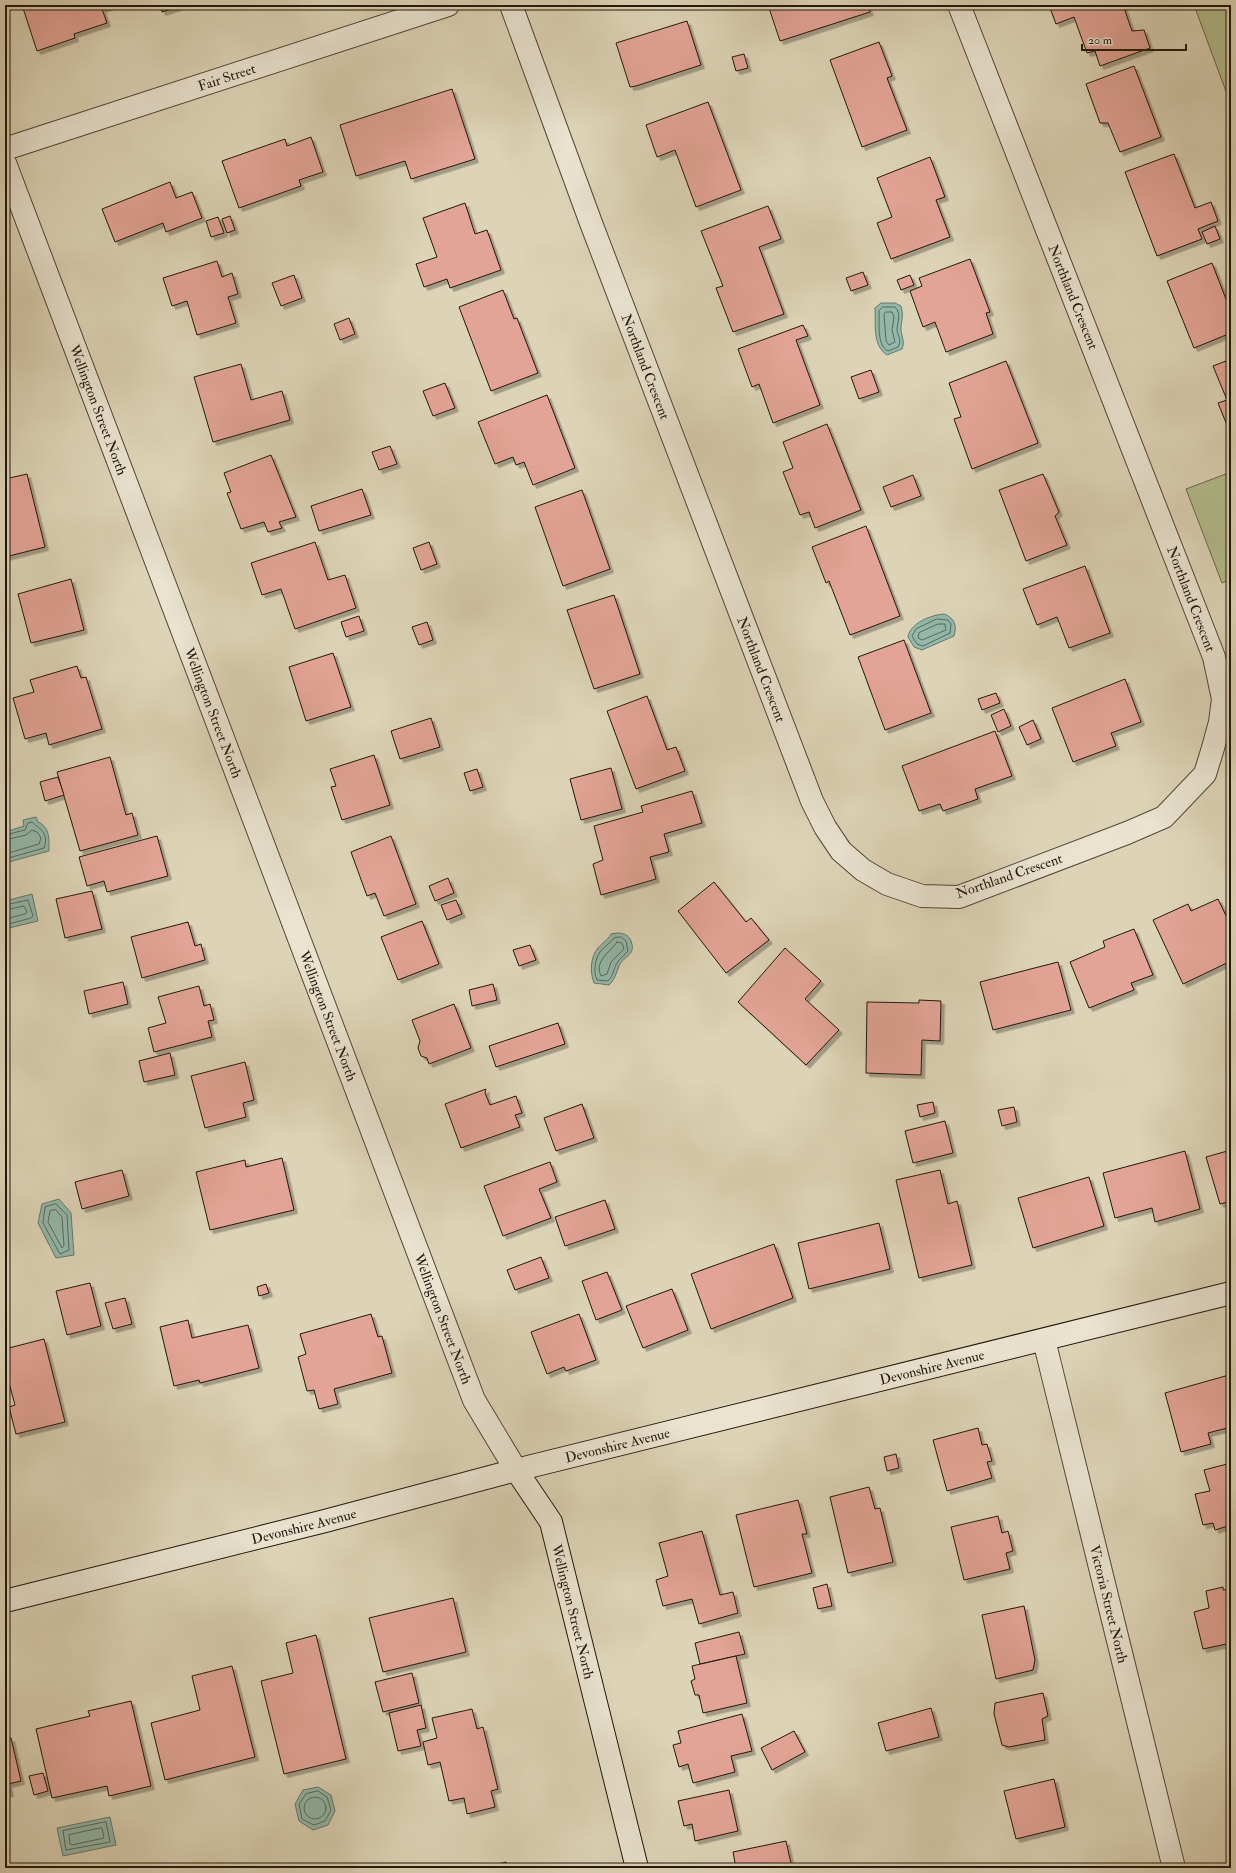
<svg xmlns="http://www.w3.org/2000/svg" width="1236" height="1873" font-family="'IM FELL Double Pica',serif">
	<defs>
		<filter id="shadow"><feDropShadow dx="3.5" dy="3.5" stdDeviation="0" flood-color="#0004"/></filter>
	</defs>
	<rect width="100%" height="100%" fill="#ddd4b7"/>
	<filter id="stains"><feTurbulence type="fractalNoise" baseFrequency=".005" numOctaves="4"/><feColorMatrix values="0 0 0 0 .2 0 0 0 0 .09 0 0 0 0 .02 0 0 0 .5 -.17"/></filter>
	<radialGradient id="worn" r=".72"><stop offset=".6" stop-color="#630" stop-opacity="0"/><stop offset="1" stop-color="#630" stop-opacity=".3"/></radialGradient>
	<g fill="#b3bc8d" stroke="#6b6a4c">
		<polygon points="1194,5 1231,5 1231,105"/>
		<polygon points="1231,472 1231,579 1222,583 1186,489"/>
	</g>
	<g fill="#93b9aa" stroke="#66786a">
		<path d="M881 303H895L901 306C904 317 901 320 901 330 902 338 905 341 902 349L887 355C872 345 876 324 875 308Z"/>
		<path d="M944 614C955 618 957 626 954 636L922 650 914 647 908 637C910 623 931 615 944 614Z"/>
		<path d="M36 817 38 822C50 827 49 839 49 851L5 863V832L24 826 23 820Z"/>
		<polygon points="32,894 38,921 5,929 5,901"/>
		<path d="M617 933C622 933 627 934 630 939 638 955 624 955 619 966 616 974 615 979 609 985L594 983C590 973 590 957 598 948 602 943 607 941 611 934Z"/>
		<polygon points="59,1199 71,1213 74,1255 56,1258 38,1223 42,1204"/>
		<polygon points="318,1787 331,1795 335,1811 328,1825 313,1830 299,1821 295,1804 303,1790"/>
		<polygon points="110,1817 116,1845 63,1856 57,1828"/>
	</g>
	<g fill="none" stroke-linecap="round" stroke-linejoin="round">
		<g stroke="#5b685a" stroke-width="1">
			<path d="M883 307H895C902 314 897 322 897 330 898 337 902 340 898 347L888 351C876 345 880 322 879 311Z"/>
			<polygon points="886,312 892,312 894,317 892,330 895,342 889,345 886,341 884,314"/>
			<polygon points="937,619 948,620 951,624 950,633 923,646 917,644 912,636 916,629"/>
			<polygon points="938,624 945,624 946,630 922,640 918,638 919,633"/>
			<path d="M5 835 25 830 28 823 32 822C41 830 49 833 44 848L5 859"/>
			<polyline points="5,840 26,835 32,830 37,832 41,838 39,844 5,854"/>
			<polyline points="5,905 28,900 33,916 31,918 5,925"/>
			<polyline points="5,910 24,906 27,912 25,914 5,919"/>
			<path d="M621 937 626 941 628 951C625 955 620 958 617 963 613 969 614 975 608 981L597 980C593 972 595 959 600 952 604 946 610 944 614 938Z"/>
			<path d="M617 942 622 943 624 949 611 962 607 974 601 976C594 960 610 953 617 942Z"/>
			<polygon points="56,1204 67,1215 69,1250 60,1254 43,1223 45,1207"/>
			<polygon points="56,1210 62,1217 64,1246 62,1248 48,1222 50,1211"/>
			<polygon points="318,1791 327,1797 331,1810 325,1821 314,1825 302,1819 299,1804 306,1794"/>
			<circle cx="315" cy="1808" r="11"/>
			<polygon points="106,1822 110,1842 66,1850 63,1831"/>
			<polygon points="102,1828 104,1838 72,1845 70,1844 69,1835"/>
		</g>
	</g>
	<g fill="#e2a496" stroke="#23170b" filter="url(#shadow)">
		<polygon points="22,5 113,5 102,9 107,23 74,34 75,38 37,51"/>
		<polygon points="160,5 184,5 162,12"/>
		<polygon points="768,5 867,5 870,12 780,41"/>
		<polygon points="1049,5 1123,5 1132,31 1144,30 1150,48 1100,66 1095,51 1087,53 1074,17 1056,24"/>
		<polygon points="687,21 701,65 636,86 630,87 616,43"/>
		<polygon points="879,42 892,76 887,78 907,130 862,147 830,60"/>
		<polygon points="744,54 748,68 736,71 732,57"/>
		<polygon points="1134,66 1161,137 1120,152 1108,123 1100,123 1086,84"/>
		<polygon points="452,89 475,159 411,179 405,161 356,176 340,125"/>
		<polygon points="708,102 741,190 696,207 675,150 657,157 646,125"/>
		<polygon points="311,137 323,172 299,180 301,186 239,208 222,161 285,139 287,146"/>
		<polygon points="1174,154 1195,208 1211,202 1218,221 1198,229 1202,239 1157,256 1125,172"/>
		<polygon points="930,157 945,197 936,200 950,237 891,259 877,223 892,217 877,178"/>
		<polygon points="170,182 176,198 192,192 202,218 166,232 163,223 115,242 102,209"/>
		<polygon points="465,203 475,234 487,230 501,270 450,288 447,279 424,287 416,264 437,257 423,218"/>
		<polygon points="768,206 781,239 759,247 784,314 733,332 716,288 723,286 701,231"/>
		<polygon points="230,216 235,230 227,233 222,219"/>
		<polygon points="218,217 224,233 211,237 206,221"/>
		<polygon points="1215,226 1220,239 1207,244 1202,232"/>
		<polygon points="970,259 990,312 986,313 993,334 946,352 935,322 923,327 910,291 922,286 919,278"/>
		<polygon points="217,261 222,277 232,273 238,294 228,297 236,323 197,335 187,301 172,306 163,278"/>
		<polygon points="1212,263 1231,312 1231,333 1194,348 1167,281"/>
		<polygon points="863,272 868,285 851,291 846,278"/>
		<polygon points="294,275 302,298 281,306 272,283"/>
		<polygon points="910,275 914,285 901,290 897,280"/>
		<polygon points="503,290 514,319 517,318 538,373 491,391 459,307"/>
		<polygon points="349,318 355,334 340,340 334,324"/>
		<polygon points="803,325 808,336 796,340 820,405 773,423 759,384 752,387 738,349"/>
		<polygon points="1231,359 1231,435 1218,403 1227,400 1213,366"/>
		<polygon points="1006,361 1038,443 972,469 954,419 961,417 949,383"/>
		<polygon points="241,364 251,400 282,391 290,420 213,442 194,377"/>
		<polygon points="871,370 879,392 859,399 851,377"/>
		<polygon points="445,383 455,408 433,416 423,391"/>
		<polygon points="547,395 575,468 533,485 524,462 516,465 513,457 495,464 478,422"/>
		<polygon points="827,424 861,510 815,528 809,512 800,515 783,472 793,468 783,442"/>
		<polygon points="390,446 397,464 379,470 372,452"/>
		<polygon points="271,455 296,517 279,522 282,528 268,532 264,522 241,529 227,493 231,492 224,473"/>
		<polygon points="27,474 45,547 5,557 5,479"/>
		<polygon points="1043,474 1059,512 1055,516 1067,545 1026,561 999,490"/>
		<polygon points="913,475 921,496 891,507 883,487"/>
		<polygon points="362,489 371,515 319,531 311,506"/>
		<polygon points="582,490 610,569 563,586 535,507"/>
		<polygon points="866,526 900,616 850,635 829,581 826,583 812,547"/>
		<polygon points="315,542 328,580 345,575 356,608 295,629 281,589 262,595 251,563"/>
		<polygon points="429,542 437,564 421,570 413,548"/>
		<polygon points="1085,566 1110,633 1069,648 1057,617 1037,625 1023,589"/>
		<polygon points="71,579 84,630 31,643 18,594"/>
		<polygon points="614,595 640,674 594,689 567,610"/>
		<polygon points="359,616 364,631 346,637 341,622"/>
		<polygon points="427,622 433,640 419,645 412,627"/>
		<polygon points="904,640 931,713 885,730 858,657"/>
		<polygon points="333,653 351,707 306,721 289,667"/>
		<polygon points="77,666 81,678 86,677 102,729 49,745 46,733 25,739 13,698 34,692 30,680"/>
		<polygon points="1125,679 1141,722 1111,733 1116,746 1073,762 1052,708"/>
		<polygon points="996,693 1000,703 982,710 978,699"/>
		<polygon points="647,696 667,750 676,747 685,771 636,789 607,711"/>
		<polygon points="1004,709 1011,726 998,732 991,715"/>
		<polygon points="431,718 440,747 400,759 391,731"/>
		<polygon points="1033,720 1041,739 1027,745 1019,727"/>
		<polygon points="995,731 1012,776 975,789 978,799 943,811 940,804 919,811 902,766"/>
		<polygon points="374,755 390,805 342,820 331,787 336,786 330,769"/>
		<polygon points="110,757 126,815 132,813 138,835 80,851 57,772"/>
		<polygon points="611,768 622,809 581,820 570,779"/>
		<polygon points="477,769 483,787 470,791 464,773"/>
		<polygon points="58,777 64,795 45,801 40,782"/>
		<polygon points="692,791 702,823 664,834 669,852 650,857 656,879 601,895 593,864 603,860 594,826 643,812 641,806"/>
		<polygon points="157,836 168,876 107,892 104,881 87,886 79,857"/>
		<polygon points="391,836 416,904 384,916 375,893 367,896 351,852"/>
		<polygon points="448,878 454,893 435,901 429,886"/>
		<polygon points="714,882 746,922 751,918 769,940 726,973 678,911"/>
		<polygon points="92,891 102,929 65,938 56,899"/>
		<polygon points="1218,899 1231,926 1231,961 1183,984 1153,920 1188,904 1191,911"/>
		<polygon points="456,900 462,914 447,920 441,905"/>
		<polygon points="422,921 439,964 398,980 381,937"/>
		<polygon points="188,922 195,946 201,944 205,960 142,978 131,937"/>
		<polygon points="1134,929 1153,975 1131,983 1134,990 1089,1008 1070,962 1105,947 1103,941"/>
		<polygon points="530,945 536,960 519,966 513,950"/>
		<polygon points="785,948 821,981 805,999 839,1030 806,1065 738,1002"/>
		<polygon points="1058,962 1071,1010 993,1030 980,982"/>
		<polygon points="123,982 128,1004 89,1014 84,991"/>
		<polygon points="493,984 497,1000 472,1006 469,990"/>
		<polygon points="199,986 204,1006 210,1004 214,1020 208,1021 212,1037 154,1052 148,1028 166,1023 158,997"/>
		<polygon points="919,1000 941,1001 940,1041 922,1040 921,1075 866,1073 867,1002 919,1003"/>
		<polygon points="454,1004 471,1048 429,1064 427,1058 421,1056 418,1048 420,1041 412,1020"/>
		<polygon points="558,1023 565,1044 496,1067 489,1046"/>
		<polygon points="170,1053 175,1075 144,1082 139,1061"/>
		<polygon points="245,1062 254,1100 243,1103 246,1117 205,1128 191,1076"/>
		<polygon points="486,1089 485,1093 490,1105 516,1096 522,1113 515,1115 520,1127 461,1148 445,1104"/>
		<polygon points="933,1102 935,1113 920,1117 917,1105"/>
		<polygon points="582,1104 594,1138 556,1151 544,1118"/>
		<polygon points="1014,1107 1017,1122 1002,1126 998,1110"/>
		<polygon points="945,1121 953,1153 913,1163 905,1131"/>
		<polygon points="1231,1150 1231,1201 1220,1204 1206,1157"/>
		<polygon points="1185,1151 1200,1209 1155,1222 1152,1208 1115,1218 1103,1173"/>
		<polygon points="282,1158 294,1210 210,1230 196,1172 245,1160 246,1167"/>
		<polygon points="550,1162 557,1182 539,1189 551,1218 503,1236 484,1186"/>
		<polygon points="122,1170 129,1196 82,1209 75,1182"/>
		<polygon points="940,1170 948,1204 957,1201 972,1265 919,1278 896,1180"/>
		<polygon points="1089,1177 1104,1226 1033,1248 1018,1198"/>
		<polygon points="605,1200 615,1229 565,1246 555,1217"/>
		<polygon points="879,1223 890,1269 809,1289 798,1243"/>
		<polygon points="774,1244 793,1298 711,1329 691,1274"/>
		<polygon points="541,1257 549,1278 515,1290 507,1270"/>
		<polygon points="607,1272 622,1310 596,1320 582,1281"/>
		<polygon points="90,1283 101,1326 67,1335 56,1291"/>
		<polygon points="266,1284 269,1293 259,1296 257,1287"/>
		<polygon points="672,1289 688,1330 643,1348 626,1306"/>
		<polygon points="125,1298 132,1324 113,1329 105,1303"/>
		<polygon points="371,1314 378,1337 382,1336 392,1373 334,1389 338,1404 319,1409 314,1390 307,1391 298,1357 306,1354 300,1334"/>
		<polygon points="579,1314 596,1360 566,1371 564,1367 547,1374 531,1332"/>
		<polygon points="188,1320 192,1338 248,1325 259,1368 200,1383 199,1380 174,1386 160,1327"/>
		<polygon points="44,1339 65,1422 16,1434 9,1407 15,1405 9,1383 5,1384 5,1349"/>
		<polygon points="1229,1375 1231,1383 1231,1427 1208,1433 1211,1444 1181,1452 1165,1393"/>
		<polygon points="978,1428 982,1445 987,1444 992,1461 987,1462 992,1478 947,1491 933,1440"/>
		<polygon points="896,1454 899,1468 887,1471 884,1457"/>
		<polygon points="1231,1463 1231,1525 1215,1530 1213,1523 1203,1525 1195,1494 1210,1491 1204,1470"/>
		<polygon points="869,1487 875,1509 880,1508 893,1562 848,1573 830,1497"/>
		<polygon points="798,1500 807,1534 802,1534 812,1573 754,1587 736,1515"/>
		<polygon points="998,1516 1002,1533 1008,1531 1013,1551 1006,1553 1010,1569 964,1580 951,1527"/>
		<polygon points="702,1531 720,1595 733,1592 738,1613 699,1624 692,1599 663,1606 656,1580 668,1576 659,1543"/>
		<polygon points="827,1584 832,1606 818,1609 813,1588"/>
		<polygon points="1223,1587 1223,1590 1231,1589 1231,1643 1203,1649 1194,1612 1209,1608 1206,1591"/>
		<polygon points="453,1598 466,1652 383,1672 369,1618"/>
		<polygon points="1024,1606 1035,1660 1033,1670 996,1679 982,1615"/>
		<polygon points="739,1632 745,1654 700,1664 695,1643"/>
		<polygon points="316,1635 346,1759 284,1774 261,1681 293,1673 286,1643"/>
		<polygon points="736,1656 747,1703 703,1713 699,1695 695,1695 691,1681 695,1679 692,1666"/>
		<polygon points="232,1666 255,1757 165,1780 151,1723 200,1710 192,1676"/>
		<polygon points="412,1673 419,1703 383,1712 375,1682"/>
		<polygon points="1043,1693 1048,1716 1042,1719 1045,1740 1009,1747 1002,1745 994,1714 995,1703"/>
		<polygon points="131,1701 151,1786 109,1796 107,1786 52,1798 36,1729 90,1716 88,1711"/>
		<polygon points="421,1705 426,1728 417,1730 421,1746 398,1751 389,1713"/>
		<polygon points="931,1708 939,1737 886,1751 878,1723"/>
		<polygon points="472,1709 477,1729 483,1727 498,1789 491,1791 495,1807 467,1814 464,1798 449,1801 440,1762 428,1765 423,1742 437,1738 432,1718"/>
		<polygon points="742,1714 752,1751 731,1756 735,1772 693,1783 688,1764 679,1767 673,1745 681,1743 678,1731"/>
		<polygon points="794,1731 805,1752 772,1770 761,1748"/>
		<polygon points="11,1738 21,1781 8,1784 10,1793 5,1794 5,1740"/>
		<polygon points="43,1773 48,1791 34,1795 29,1776"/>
		<polygon points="1054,1779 1065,1827 1016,1839 1004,1791"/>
		<polygon points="729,1790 738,1831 695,1841 692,1824 684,1826 678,1801"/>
		<polygon points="786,1841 792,1868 736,1868 733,1852"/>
		<polygon points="506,1862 508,1868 483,1868"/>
	</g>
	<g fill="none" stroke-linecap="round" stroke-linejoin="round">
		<defs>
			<g id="minor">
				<path id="s1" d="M511 5 591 223 812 801 825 827 841 851 863 870 887 884 922 896 959 897 1127 833 1164 817 1205 774 1213 748 1220 722 1223 699 1214 657 959 5"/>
				<path id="s2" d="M5 149 448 5"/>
				<path id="s3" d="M5 163 474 1400 516 1470"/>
				<path id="s4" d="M1044 1340 1174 1868"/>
			</g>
			<g id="secondary">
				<path id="s5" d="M516 1470 551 1522 637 1868"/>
				<path id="s6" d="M5 1601 325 1521 516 1470 1231 1293"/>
			</g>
		</defs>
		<use href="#minor" stroke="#524636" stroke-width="24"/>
		<use href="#secondary" stroke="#23170b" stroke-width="24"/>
		<use href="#minor" stroke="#e9e3d0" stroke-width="22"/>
		<use href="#secondary" stroke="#e9e3d0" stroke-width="22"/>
	</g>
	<g text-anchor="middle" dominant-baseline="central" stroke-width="4" stroke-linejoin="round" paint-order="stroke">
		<g font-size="14" fill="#23170b" stroke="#e9e3d0">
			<text stroke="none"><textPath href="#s2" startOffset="233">Fair Street</textPath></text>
			<text transform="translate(1073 297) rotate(68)">Northland Crescent</text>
			<text stroke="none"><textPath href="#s1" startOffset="386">Northland Crescent</textPath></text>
			<text stroke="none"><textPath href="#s3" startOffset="264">Wellington Street North</textPath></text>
			<text transform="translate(1191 599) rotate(69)">Northland Crescent</text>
			<text stroke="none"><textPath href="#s1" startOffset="710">Northland Crescent</textPath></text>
			<text stroke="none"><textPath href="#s3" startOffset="588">Wellington Street North</textPath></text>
			<text transform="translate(1009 876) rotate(-19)">Northland Crescent</text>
			<text stroke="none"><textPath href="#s3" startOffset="912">Wellington Street North</textPath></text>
			<text stroke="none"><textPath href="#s3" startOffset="1236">Wellington Street North</textPath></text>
			<text stroke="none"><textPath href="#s6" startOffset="956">Devonshire Avenue</textPath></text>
			<text stroke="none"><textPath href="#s6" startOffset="632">Devonshire Avenue</textPath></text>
			<text stroke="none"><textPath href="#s6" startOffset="308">Devonshire Avenue</textPath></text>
			<text stroke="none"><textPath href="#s4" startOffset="272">Victoria Street North</textPath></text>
			<text stroke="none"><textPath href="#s5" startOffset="155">Wellington Street North</textPath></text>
		</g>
	</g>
	<rect width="1236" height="1873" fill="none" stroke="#ddd4b7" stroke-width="20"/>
	<rect x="6" y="6" width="1224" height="1861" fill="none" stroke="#23170b" stroke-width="2"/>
	<rect x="10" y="10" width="1216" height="1853" fill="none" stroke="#23170b"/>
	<path d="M1082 44v6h104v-6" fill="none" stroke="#23170b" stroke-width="2"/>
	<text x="1088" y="44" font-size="12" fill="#23170b" stroke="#e9e3d0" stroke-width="3" paint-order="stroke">20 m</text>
	<rect width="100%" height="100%" filter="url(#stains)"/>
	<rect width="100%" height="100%" fill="url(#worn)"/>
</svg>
